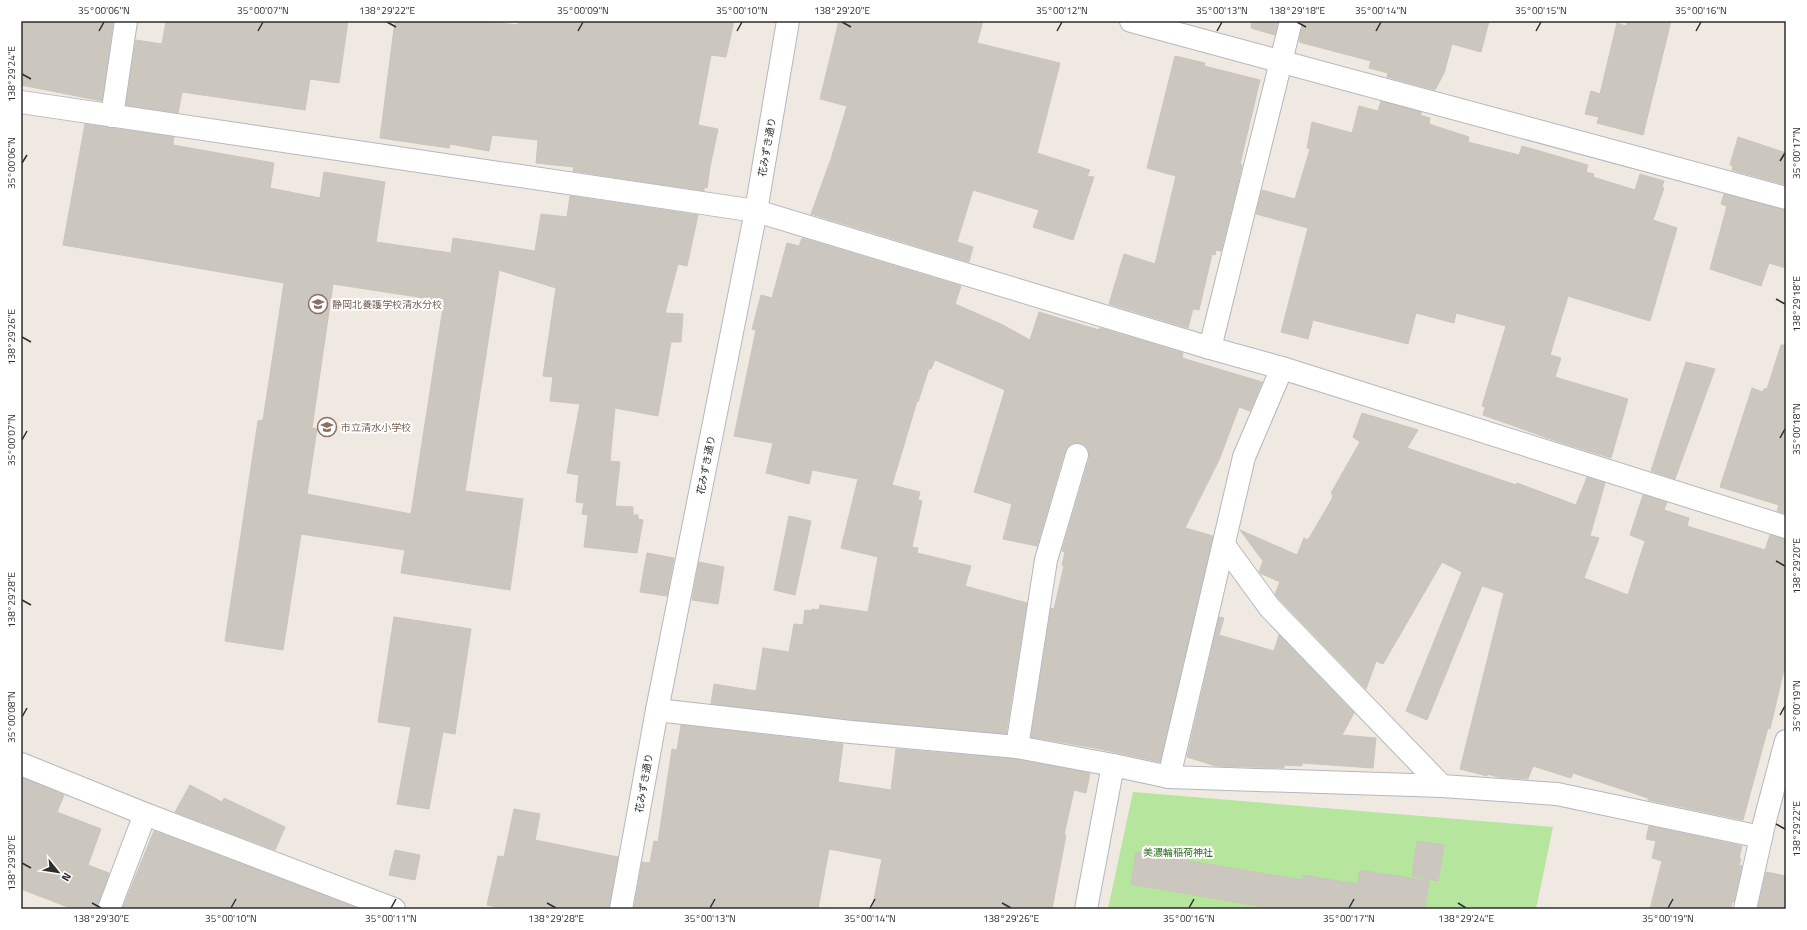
<svg xmlns="http://www.w3.org/2000/svg" width="1807" height="930" font-family="'Titillium Web','Noto Sans JP',sans-serif">
	<rect width="100%" height="100%" fill="#efe9e1"/>
	<polygon fill="#b6e59e" points="1133,792 1553,827 1536,909 1108,909"/>
	<g fill="#cbc7bf" stroke="#cbc5ba" fill-rule="evenodd">
		<polygon points="21,21 92,21 113,23 102,101 21,85"/>
		<polygon points="166,21 348,21 339,83 310,79 305,110 182,92 178,113 126,105 136,40 162,44"/>
		<polygon points="395,21 481,21 518,25 519,21 734,21 726,57 711,55 698,125 718,129 710,167 707,188 704,187 704,191 573,171 574,167 536,163 538,140 492,135 489,151 450,144 449,148 380,138"/>
		<polygon points="839,21 983,21 977,43 1060,63 1037,153 1090,170 1087,176 1094,177 1073,240 1033,227 1039,210 973,190 957,242 973,247 969,262 811,214 831,159 847,106 820,99"/>
		<polygon points="1252,21 1278,21 1275,35 1251,28"/>
		<polygon points="1303,21 1489,21 1481,52 1452,44 1444,73 1435,90 1387,77 1388,73 1369,68 1371,61 1299,42"/>
		<polygon points="1627,21 1671,21 1643,135 1597,123 1599,117 1585,114 1591,91 1600,94 1617,23 1626,26"/>
		<polygon points="1175,56 1205,63 1204,66 1260,80 1240,164 1242,165 1238,184 1221,251 1216,250 1215,255 1212,254 1199,310 1193,309 1188,328 1109,304 1124,254 1155,264 1176,176 1147,168"/>
		<polygon points="1381,101 1422,112 1420,115 1430,118 1429,124 1469,137 1468,142 1519,155 1522,146 1588,165 1586,172 1594,174 1593,177 1635,190 1640,174 1664,181 1662,187 1664,188 1653,220 1677,228 1650,321 1568,296 1550,355 1561,358 1555,377 1628,399 1611,458 1562,443 1483,415 1485,407 1482,406 1506,326 1456,313 1454,323 1416,313 1408,344 1313,320 1308,339 1281,332 1308,228 1256,214 1262,190 1295,199 1310,149 1307,148 1312,122 1352,133 1359,106 1378,111"/>
		<path d="M85 124 174 137 173 145 274 163 270 188 320 198 324 172 385 182 376 242 451 253 453 238 535 251 541 214 567 217 570 196 698 215 687 266 678 264 665 313 683 314 681 342H671L658 416 615 408 610 461 620 462 615 506 633 507V515H638V519L643 520 637 553 584 547 588 515 582 514 584 503 576 502 579 475 567 473 580 404 550 401 553 377 543 376 556 288 499 270 465 491 523 499 510 590 401 573 405 550 301 534 283 650 225 641 258 421 263 420 284 283 63 245ZM333 284 444 301 411 514 307 494 317 429 312 428Z"/>
		<polygon points="1738,137 1786,153 1786,185 1732,170 1733,166 1730,165"/>
		<polygon points="1724,194 1786,210 1786,268 1769,263 1761,286 1710,269 1727,206 1721,204"/>
		<polygon points="802,238 961,286 955,304 1003,325 1030,340 1039,312 1099,330 1100,328 1183,353 1182,358 1262,382 1250,411 1239,407 1219,460 1185,528 1213,536 1160,762 1095,748 1031,737 1051,608 1054,609 1064,566 1062,565 1065,552 1062,551 1089,459 1089,452 1086,446 1080,443 1074,443 1069,446 1065,451 1037,546 1003,539 1012,504 974,492 1005,390 935,360 931,369 929,368 918,402 917,401 892,485 920,492 918,500 922,501 912,547 918,548 917,553 971,566 965,586 1027,603 1006,734 852,720 711,704 714,684 756,691 763,648 789,652 794,624 803,625 805,610 812,611 812,609 819,610 820,605 868,612 878,557 841,548 858,479 812,470 809,484 766,473 773,443 734,436 756,330 752,329 761,295 772,298 787,243 799,246"/>
		<polygon points="1781,345 1786,345 1786,514 1777,511 1779,505 1720,487 1752,388 1763,392 1764,389 1767,389"/>
		<polygon points="1686,362 1715,369 1675,479 1651,471"/>
		<polygon points="1362,413 1418,430 1407,448 1516,485 1517,483 1576,505 1587,477 1605,483 1590,536 1599,538 1584,578 1628,595 1645,541 1630,535 1643,495 1667,502 1664,510 1689,518 1687,526 1765,550 1770,535 1786,539 1786,661 1770,729 1768,728 1743,820 1648,800 1648,798 1573,773 1571,778 1533,766 1528,779 1499,777 1487,774 1487,776 1460,769 1504,593 1482,586 1427,720 1406,711 1462,572 1442,562 1383,664 1376,661 1366,689 1280,600 1275,594 1280,582 1260,573 1259,572 1263,561 1240,530 1297,555 1304,538 1308,540 1332,499 1333,495 1331,493 1360,442 1353,437"/>
		<polygon points="789,516 811,521 795,595 774,590"/>
		<polygon points="647,553 674,558 667,596 640,592"/>
		<polygon points="699,562 724,567 718,604 692,600"/>
		<polygon points="394,617 471,629 455,734 443,732 429,809 397,804 411,727 378,722"/>
		<polygon points="1219,617 1224,618 1219,635 1274,651 1279,635 1354,713 1342,735 1376,738 1373,768 1302,763 1302,766 1284,765 1284,768 1216,766 1187,757"/>
		<polygon points="681,725 843,744 838,782 891,790 896,749 1015,759 1090,773 1086,793 1074,790 1064,835 1066,835 1052,909 872,909 882,859 829,849 818,909 634,909 642,862 650,863 654,841 658,842 672,749 677,750"/>
		<polygon points="21,777 64,795 57,812 101,829 88,865 109,873 97,909 73,909 21,889"/>
		<polygon points="190,785 222,802 224,798 285,827 275,850 175,812"/>
		<polygon points="514,809 540,814 535,840 618,857 609,909 507,909 487,905 498,856 504,857"/>
		<polygon points="1649,826 1742,846 1739,858 1741,859 1739,865 1742,866 1734,902 1732,902 1731,909 1650,909 1662,861 1652,858 1656,841 1646,839"/>
		<polygon points="154,831 354,907 354,909 128,909 123,907"/>
		<polygon points="1417,841 1444,845 1438,881 1412,876"/>
		<polygon points="395,850 420,855 415,880 389,875"/>
		<polygon points="1136,852 1302,880 1303,875 1357,884 1360,870 1429,881 1425,909 1274,909 1131,884"/>
		<polygon points="1766,872 1786,876 1786,909 1758,908"/>
	</g>
	<g fill="none" stroke-linecap="round" stroke-linejoin="round">
		<defs>
			<g id="minor">
				<polyline points="1131,21 1786,198"/>
				<polyline points="21,102 756,211 1210,348 1282,368 1786,527"/>
				<polyline points="112,116 126,21"/>
				<polyline points="1210,348 1291,21"/>
				<polyline points="1224,545 1270,608 1442,786"/>
				<polyline points="657,710 851,732 1017,747 1113,765"/>
				<polyline points="1017,747 1046,560 1077,455"/>
				<polyline points="21,764 145,814 394,909"/>
				<polyline points="1169,777 1442,786 1557,794 1761,837"/>
				<polyline points="109,909 145,814"/>
				<polyline points="1086,909 1113,765 1169,777 1244,457 1282,368"/>
				<polyline points="1745,909 1764,824 1786,741"/>
			</g>
			<polyline id="tertiary" points="621,909 657,710 756,211 788,21"/>
		</defs>
		<use href="#minor" stroke="#b4b7c1" stroke-width="24"/>
		<use href="#tertiary" stroke="#b4b7c1" stroke-width="24"/>
		<use href="#minor" stroke="#fff" stroke-width="22"/>
		<use href="#tertiary" stroke="#fff" stroke-width="22"/>
	</g>
	<path fill="none" stroke="#2e2e2e" stroke-width="1.5" d="M387 22 396 27M842 22 851 27M1297 22 1306 27M99 31 104 22M258 31 263 22M578 31 583 22M737 31 742 22M1057 31 1062 22M1217 31 1222 22M1376 31 1381 22M1536 31 1541 22M1696 31 1701 22M22 74 31 79M1780 161 1785 153M22 163 27 155M1776 299 1785 304M22 337 31 342M1780 438 1785 429M22 440 27 431M1776 561 1785 566M22 600 31 605M1780 715 1785 706M22 717 27 708M1776 824 1785 829M22 863 31 868M92 903 101 908M547 903 556 908M1002 903 1011 908M1458 903 1466 908M231 908 236 899M391 908 396 899M710 908 715 899M870 908 875 899M1189 908 1194 899M1349 908 1354 899M1668 908 1673 899"/>
	<defs>
		<symbol id="school-ring" viewBox="-11 -11 22 22"><circle r="9.5" fill="#fff" stroke="#8d6e63" stroke-width="1.5"/><path d="M0-5L7-2L0 1L-7-2ZM-4 1L0 2.5L4 1V4Q0 6-4 4Z" fill="#8d6e63"/></symbol>
	</defs>
	<g fill-rule="evenodd">
		<use href="#school-ring" x="307" y="293" width="22" height="22"/>
		<use href="#school-ring" x="316" y="416" width="22" height="22"/>
	</g>
	<g text-anchor="middle" dominant-baseline="central" stroke-width="4" stroke-linejoin="round" paint-order="stroke">
		<g font-size="10" fill="#2e2e2e" stroke="#fff">
			<text transform="translate(767 147) rotate(-80)">花みずき通り</text>
			<text transform="translate(706 465) rotate(-79)">花みずき通り</text>
			<text transform="translate(644 783) rotate(-80)">花みずき通り</text>
		</g>
		<g font-size="10" fill="#785e54" stroke="#fff" text-anchor="start">
			<text x="332" y="304">静岡北養護学校清水分校</text>
			<text x="341" y="427">市立清水小学校</text>
		</g>
		<g font-size="10" fill="#2c6e1b" stroke="#fff">
			<text x="1178" y="852">美濃輪稲荷神社</text>
		</g>
	</g>
	<rect width="1807" height="930" fill="none" stroke="#ffffff" stroke-width="44"/>
	<g transform="translate(58 872) rotate(120)" stroke="#ffffff" stroke-width="3" paint-order="stroke">
	<path d="M0-3L7 15L0 10L-7 15Z" fill="#2e2e2e"/>
	<text y="-6" font-size="11" font-weight="bold" text-anchor="middle" fill="#2e2e2e">N</text>
	</g>
	<rect x="22" y="22" width="1763" height="886" fill="none" stroke="#2e2e2e" stroke-width="1.5"/>
	<g font-size="10" text-anchor="middle" fill="#2e2e2e">
		<text x="104" y="14">35°00'06"N</text>
		<text x="263" y="14">35°00'07"N</text>
		<text x="387" y="14">138°29'22"E</text>
		<text x="583" y="14">35°00'09"N</text>
		<text x="742" y="14">35°00'10"N</text>
		<text x="842" y="14">138°29'20"E</text>
		<text x="1062" y="14">35°00'12"N</text>
		<text x="1222" y="14">35°00'13"N</text>
		<text x="1297" y="14">138°29'18"E</text>
		<text x="1381" y="14">35°00'14"N</text>
		<text x="1541" y="14">35°00'15"N</text>
		<text x="1701" y="14">35°00'16"N</text>
		<text transform="translate(11 74) rotate(-90)" y="4">138°29'24"E</text>
		<text transform="translate(1796 153) rotate(-90)" y="4">35°00'17"N</text>
		<text transform="translate(11 163) rotate(-90)" y="4">35°00'06"N</text>
		<text transform="translate(1796 304) rotate(-90)" y="4">138°29'18"E</text>
		<text transform="translate(11 337) rotate(-90)" y="4">138°29'26"E</text>
		<text transform="translate(1796 429) rotate(-90)" y="4">35°00'18"N</text>
		<text transform="translate(11 440) rotate(-90)" y="4">35°00'07"N</text>
		<text transform="translate(1796 566) rotate(-90)" y="4">138°29'20"E</text>
		<text transform="translate(11 600) rotate(-90)" y="4">138°29'28"E</text>
		<text transform="translate(1796 706) rotate(-90)" y="4">35°00'19"N</text>
		<text transform="translate(11 717) rotate(-90)" y="4">35°00'08"N</text>
		<text transform="translate(1796 829) rotate(-90)" y="4">138°29'22"E</text>
		<text transform="translate(11 863) rotate(-90)" y="4">138°29'30"E</text>
		<text x="101" y="922">138°29'30"E</text>
		<text x="231" y="922">35°00'10"N</text>
		<text x="391" y="922">35°00'11"N</text>
		<text x="556" y="922">138°29'28"E</text>
		<text x="710" y="922">35°00'13"N</text>
		<text x="870" y="922">35°00'14"N</text>
		<text x="1011" y="922">138°29'26"E</text>
		<text x="1189" y="922">35°00'16"N</text>
		<text x="1349" y="922">35°00'17"N</text>
		<text x="1466" y="922">138°29'24"E</text>
		<text x="1668" y="922">35°00'19"N</text>
	</g>
</svg>
